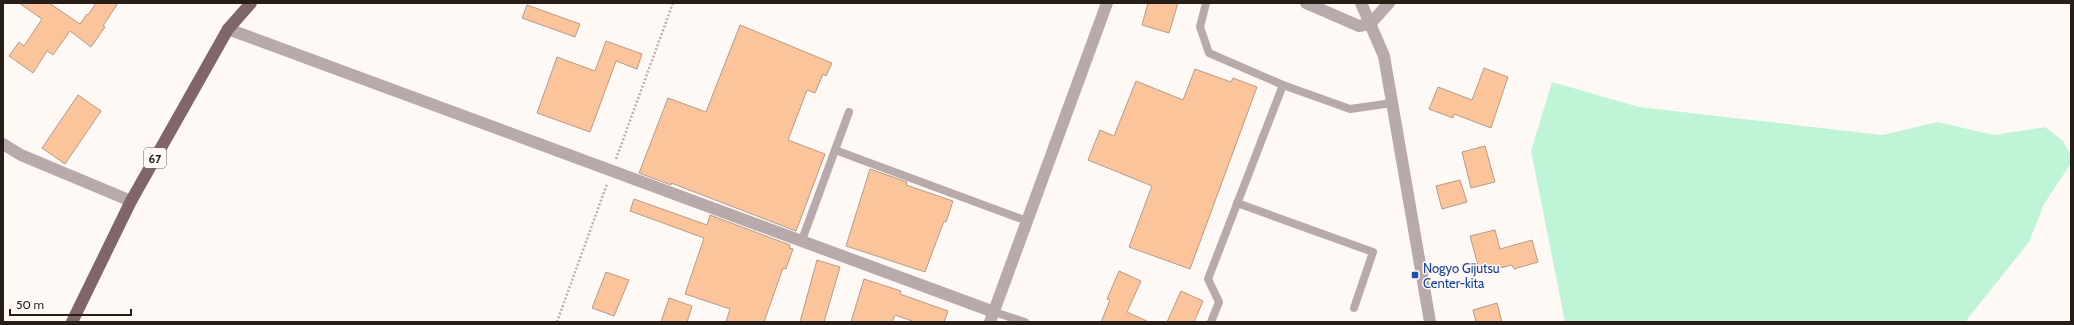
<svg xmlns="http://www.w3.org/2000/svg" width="2074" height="325" font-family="Cabin,sans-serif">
	<rect width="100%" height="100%" fill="#fff9f6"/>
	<polygon fill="#c0f4d7" points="1552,82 1639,107 1882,135 1938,122 1994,135 2045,127 2063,141 2071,155 2071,163 2044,204 2029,242 1965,322 1565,322 1531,151"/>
	<g fill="#fcc49a" stroke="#b49c8a">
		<polygon points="19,3 49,3 80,24 87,14 88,15 96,3 118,3 103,26 105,27 91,47 70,31 53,55 47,51 33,73 9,56 19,42 24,46 42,19"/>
		<polygon points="1148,3 1178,3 1169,33 1142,25"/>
		<polygon points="527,5 580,24 575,37 522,18"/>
		<polygon points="740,25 832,63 826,76 823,74 815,93 807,90 788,140 825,154 796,231 671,183 671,185 639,173 668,98 706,112"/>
		<polygon points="606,41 642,54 637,69 616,61 590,132 537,113 557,57 595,71"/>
		<polygon points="1484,68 1508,77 1491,128 1454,114 1453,118 1429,109 1438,87 1472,100"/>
		<polygon points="1195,69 1231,82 1233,78 1257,87 1190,269 1129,247 1152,186 1088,160 1100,130 1114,136 1136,81 1183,100"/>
		<polygon points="78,95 101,111 65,164 42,148"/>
		<polygon points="1485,146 1495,182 1471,188 1462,152"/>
		<polygon points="870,169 907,182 906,185 953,201 946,222 944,221 925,272 846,246"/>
		<polygon points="1460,180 1467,202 1442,209 1436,186"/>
		<polygon points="634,199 707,225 710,215 790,245 789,248 793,249 786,269 783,268 764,322 726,322 730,309 685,294 704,238 630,211"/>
		<polygon points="1495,230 1500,249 1532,240 1538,262 1514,269 1512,265 1480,273 1470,236"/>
		<polygon points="817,260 840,267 824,322 800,322"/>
		<polygon points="1119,271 1141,281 1127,312 1149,322 1101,322 1110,300 1107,299"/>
		<polygon points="606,272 629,280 614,316 592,308"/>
		<polygon points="864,279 901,291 900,294 948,311 944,322 915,322 895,315 892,322 851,322"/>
		<polygon points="1181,291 1203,301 1194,322 1167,322"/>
		<polygon points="669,298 692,306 687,322 661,322"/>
		<polygon points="1497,303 1502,322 1476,322 1473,310"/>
	</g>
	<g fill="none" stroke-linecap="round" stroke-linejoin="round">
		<g stroke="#b9b2ae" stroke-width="2.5" stroke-dasharray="2 2" stroke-linecap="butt">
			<polyline points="616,159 673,3"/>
			<polyline points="557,322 607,184"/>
		</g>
		<g stroke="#b8a9aa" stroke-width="8">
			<polyline points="1206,3 1200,27 1209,53 1283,85 1350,109 1392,103"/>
			<polyline points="835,150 1027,221"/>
			<polyline points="1237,203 1373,252 1354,308"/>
			<polyline points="802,240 849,112"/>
			<polyline points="994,312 1025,322"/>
			<polyline points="1211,322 1219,302 1208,279 1283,85"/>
		</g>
		<g stroke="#b8a9aa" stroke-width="12">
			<polyline points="1306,3 1359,26 1370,24 1389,3"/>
			<polyline points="228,29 994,312"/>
			<polyline points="3,144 21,155 131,201"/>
			<polyline points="990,322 1107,3"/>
		</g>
		<polyline stroke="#b8a9aa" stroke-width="12" points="1361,3 1384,56 1430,322"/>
		<polyline stroke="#806668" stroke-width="12" points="72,322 131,201 228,29 251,3"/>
	</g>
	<rect fill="#1a4fb4" stroke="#fff9f6" stroke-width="1.5" x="1411" y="271" width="8" height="8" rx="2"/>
	<g text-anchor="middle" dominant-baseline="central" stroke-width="3" stroke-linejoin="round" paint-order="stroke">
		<rect fill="#fff9f6" stroke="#68605b" stroke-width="1" x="144" y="148" width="22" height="20" rx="3"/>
		<g font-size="12" font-weight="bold" fill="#281e18">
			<text x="155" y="158">67</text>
		</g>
		<g font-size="13" fill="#164399" stroke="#fff9f6" text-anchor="start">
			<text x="1423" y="268">Nogyo Gijutsu<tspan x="1423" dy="15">Center-kita</tspan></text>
		</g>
	</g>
	<rect width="2074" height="325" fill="none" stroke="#281e18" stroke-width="8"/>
	<path d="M10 309v6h121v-6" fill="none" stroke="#281e18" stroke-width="2"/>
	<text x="16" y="309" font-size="12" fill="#281e18" stroke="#fff9f6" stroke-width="3" paint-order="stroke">50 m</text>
</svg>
